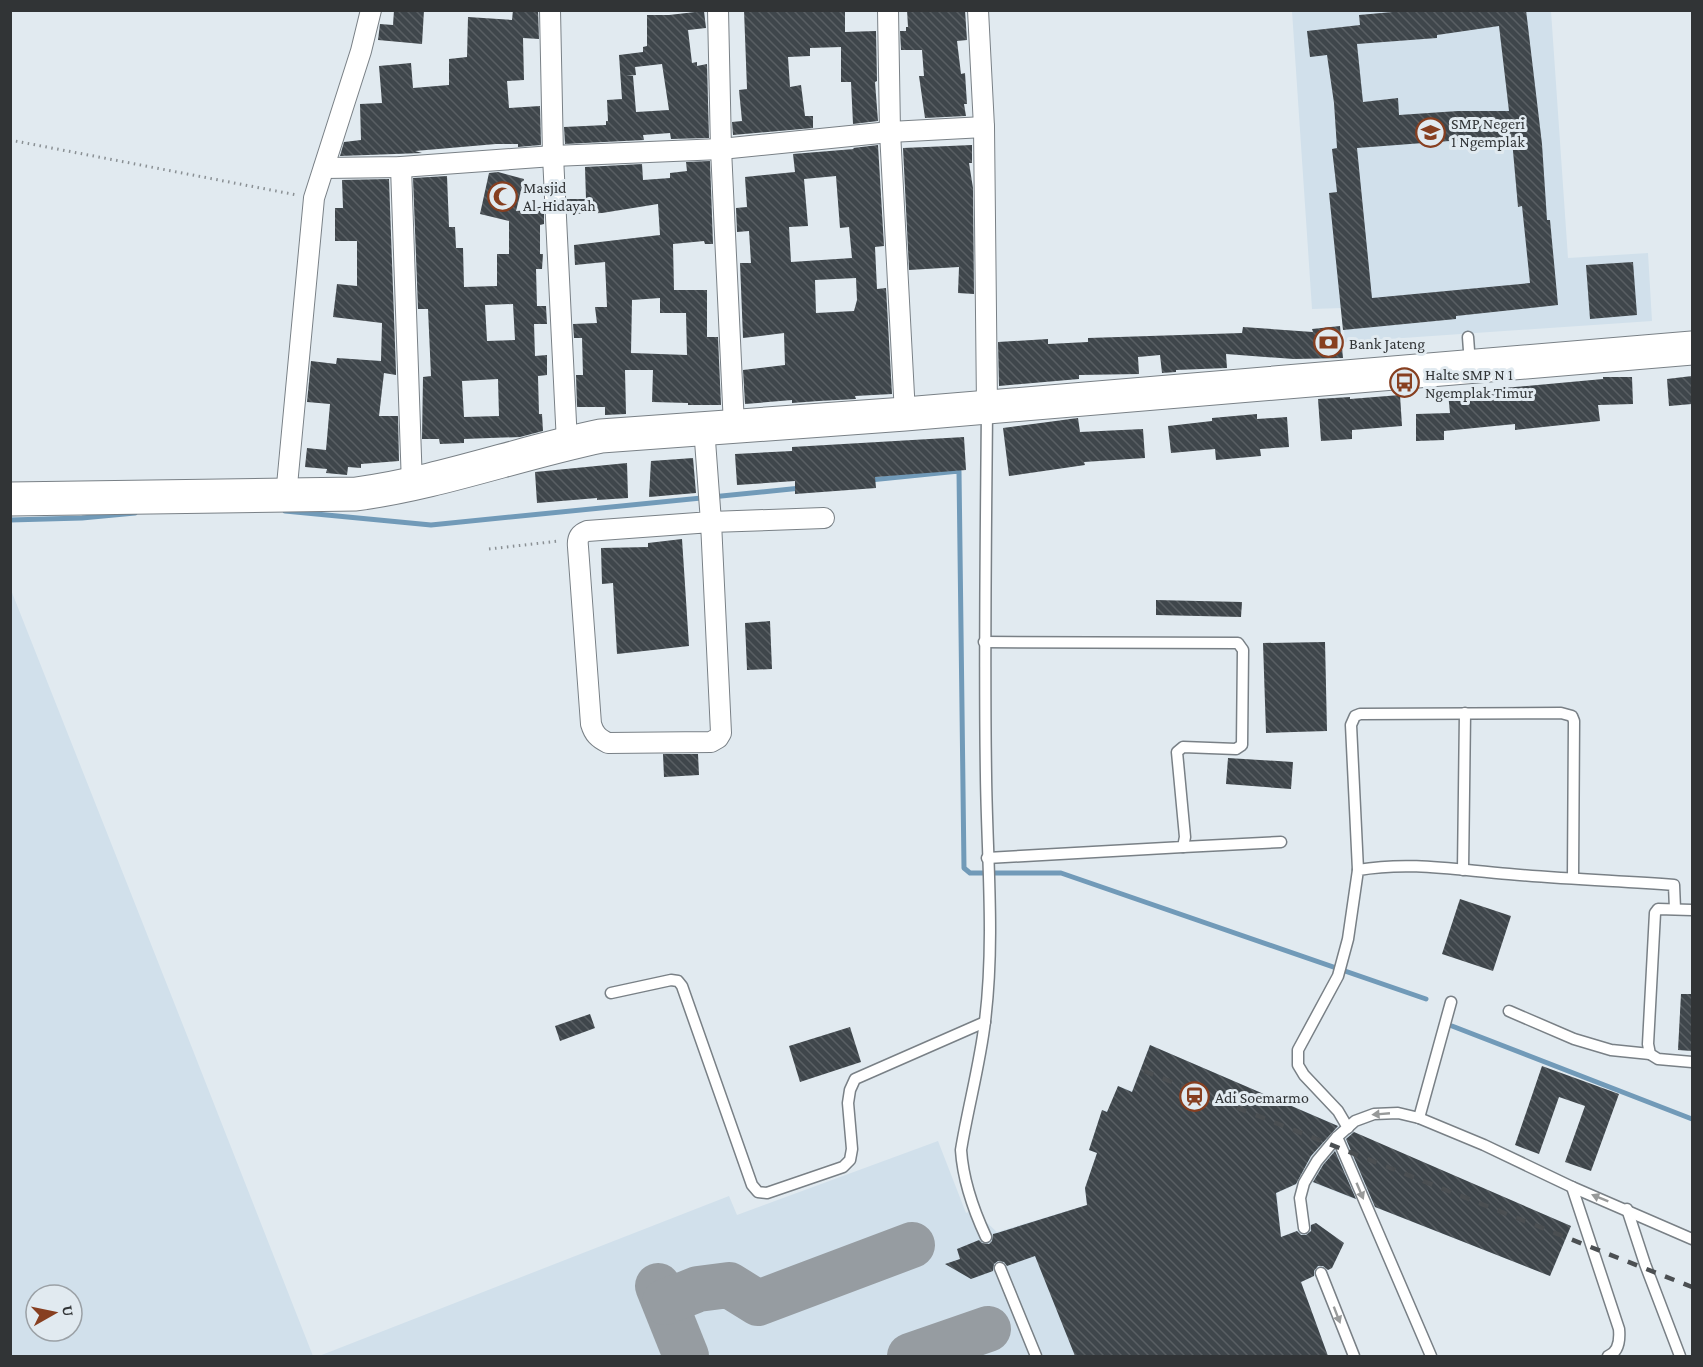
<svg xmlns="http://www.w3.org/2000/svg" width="1703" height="1367" font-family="'Crimson Pro',serif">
	<defs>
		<pattern id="building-back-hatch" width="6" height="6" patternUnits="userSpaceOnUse" patternTransform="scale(1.5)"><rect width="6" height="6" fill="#3f464b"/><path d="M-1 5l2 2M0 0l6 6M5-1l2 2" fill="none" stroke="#595f63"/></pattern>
	</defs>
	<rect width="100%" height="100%" fill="#e1eaf0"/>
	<g fill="#d1e0eb" fill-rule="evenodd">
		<polygon points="1292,11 1551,11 1568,258 1648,253 1652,321 1345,342 1342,308 1312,309"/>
		<path d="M11 590 194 1053 313 1356H11ZM36 1295H72V1331H36Z"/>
		<polygon points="1150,1045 1571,1226 1550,1276 1306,1180 1277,1193 1281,1237 1316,1223 1344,1243 1332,1268 1301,1282 1328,1356 319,1356 729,1196 737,1215 938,1141 966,1213 973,1210 997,1232 1087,1205 1085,1188 1097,1153 1089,1150 1102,1110 1108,1111 1118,1086 1132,1091"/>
	</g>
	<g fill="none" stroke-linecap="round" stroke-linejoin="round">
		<g stroke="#719ab8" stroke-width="5">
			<polyline points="870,480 959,471 964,868 970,873 1061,873 1426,999"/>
			<polyline points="285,511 431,525 801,488"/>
			<polyline points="10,520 82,518 135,513"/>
			<polyline points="1452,1026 1692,1119"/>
		</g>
		<g stroke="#969ca1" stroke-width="46">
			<polyline points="658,1286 686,1356"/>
			<polyline points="665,1302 698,1289 729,1285 758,1303 912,1245"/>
			<polyline points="910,1356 988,1329"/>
		</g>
	</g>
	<g fill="url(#building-back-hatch)" fill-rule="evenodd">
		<polygon points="394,10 424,10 422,44 378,40 380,24 393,25"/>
		<polygon points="513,10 538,10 539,39 523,38 524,80 507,81 509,108 540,106 541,145 518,147 518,144 496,144 415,151 422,153 340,156 344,142 361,140 360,104 382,103 379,66 411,63 413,88 449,85 449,59 467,57 468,17 512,20"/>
		<polygon points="744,10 845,10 845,32 876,31 877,81 875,82 878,121 853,124 851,82 841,82 841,47 810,48 810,56 788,57 790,87 801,85 805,116 813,116 813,128 733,135 732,122 742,121 739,90 747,89"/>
		<polygon points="907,10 965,10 967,40 957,41 961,74 965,73 967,104 964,104 966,116 925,118 919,76 924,76 922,50 901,50 900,31 906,31 906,27 908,27"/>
		<path d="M1415 10H1526L1542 144 1547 220H1550L1558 305 1456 316V319L1343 330 1329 193 1337 192 1332 149 1337 148 1334 103 1327 55 1310 57 1307 31 1360 25 1359 15ZM1499 26 1509 111H1458L1399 115 1398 98 1363 102 1357 44 1437 38V35ZM1463 140H1512L1518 207 1522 206 1530 283 1372 298 1357 148Z"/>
		<path d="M704 11 706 28 688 30 692 63 697 62V66L707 64 709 138 671 139 670 133 643 135 644 140 565 144 564 127 606 125V121H608L607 100 622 99 619 55 643 52V47L647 46V15H669ZM662 64 669 110 636 112 633 76H626L636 75 635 67Z"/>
		<path d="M878 145 884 246 875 247 877 289 886 288 892 394 855 396 856 399 819 401 792 403V400L745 404 743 370 785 365 784 333 743 338 740 263H751L749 231 737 232 736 208 747 207 745 177 795 172 793 154 854 149 853 148ZM836 176 840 228 849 227 852 258 791 262 789 227 808 226 804 179ZM856 278 857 300 854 311 816 313 815 280Z"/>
		<polygon points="972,145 972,163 969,163 973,188 974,294 958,293 959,267 909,270 903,148"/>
		<path d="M710 161 713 244H705L704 241 673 244 674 290H707V337H718L721 405H688V403L652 402 653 370H625L626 414 605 415V407H577L576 375H583L582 338H574L573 324 597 323 595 307H607L605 262 575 265 574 245 660 235 658 204 602 213 568 214 567 199H586L585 167 642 164 643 180 670 178V173L687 171 686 162ZM660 298V313H686L687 355 631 353 632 300Z"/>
		<path d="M498 172 524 179 516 211 544 209V224L540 225V254H543L542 269H536L537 306H546L547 324H534L535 356 547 355V375L538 376 539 414H542L543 431 520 437 464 439V443L440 444 439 439H422L423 377 431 376 428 309H418L413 178 447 176 449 227H455L456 248H463L464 287 497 286V254H509V221L480 214 489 173ZM513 304 515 340 487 341 485 305ZM498 379 499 416 464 417 462 381Z"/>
		<polygon points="389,179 396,372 396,375 384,373 379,416 398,416 399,461 361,464 361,468 348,467 347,475 326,473 327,469 305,467 307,448 326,450 330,404 307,402 311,361 336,364 337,358 381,361 382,323 333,317 337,284 357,286 357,241 335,241 335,208 343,208 342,180"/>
		<polygon points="1633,262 1637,315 1590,319 1586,265"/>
		<polygon points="1340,326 1343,358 1294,359 1226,354 1227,368 1176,370 1176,372 1162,373 1160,355 1138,357 1139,374 1079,375 1079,379 999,386 998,342 1048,339 1048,344 1088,342 1088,338 1242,333 1243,327 1313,332 1312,329"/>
		<polygon points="1692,376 1692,404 1669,406 1667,379"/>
		<polygon points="1603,377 1632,377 1633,404 1598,405 1600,421 1515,430 1515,424 1444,431 1444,440 1416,441 1416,414 1450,413 1448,393 1603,379"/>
		<polygon points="1400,395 1402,426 1352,430 1352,439 1321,441 1318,399 1350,397 1350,399"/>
		<polygon points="1257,414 1257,419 1287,417 1289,447 1260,449 1261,456 1216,460 1215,449 1171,453 1168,426 1212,421 1212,418"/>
		<polygon points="1078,418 1080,432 1143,429 1145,458 1084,462 1085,465 1009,476 1003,428"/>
		<polygon points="964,437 966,470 875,477 876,488 795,494 795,481 737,485 735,454 792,451 792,447"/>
		<polygon points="693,458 696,493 649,497 651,461"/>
		<polygon points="627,463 628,498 597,500 597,498 537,503 535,472"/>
		<polygon points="682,539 689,646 617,654 613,583 602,584 601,548 648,547 648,543"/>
		<polygon points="1156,600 1242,602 1241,617 1156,615"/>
		<polygon points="770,621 772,669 747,670 745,623"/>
		<polygon points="1325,642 1327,731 1266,733 1263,643"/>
		<polygon points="663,754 698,754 699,775 664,777"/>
		<polygon points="1228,758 1293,762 1291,789 1226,784"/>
		<polygon points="1460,899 1511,916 1493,971 1442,954"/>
		<polygon points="1681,994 1692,994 1692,1051 1678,1050"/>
		<polygon points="590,1014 595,1028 560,1041 555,1026"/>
		<polygon points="850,1027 861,1062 800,1082 789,1046"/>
		<polygon points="1150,1045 1338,1126 1311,1156 1296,1184 1276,1193 1281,1237 1297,1231 1301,1235 1306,1235 1311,1231 1311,1225 1316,1223 1344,1243 1332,1268 1328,1270 1323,1266 1318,1266 1314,1271 1314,1276 1301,1282 1328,1356 1075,1356 1035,1256 1007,1266 1004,1262 998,1261 994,1264 993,1271 971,1279 945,1264 960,1259 957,1249 979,1240 982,1243 989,1244 992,1241 993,1234 997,1233 1087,1205 1085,1188 1097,1153 1089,1150 1102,1110 1107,1112 1118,1086 1132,1092"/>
		<polygon points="1542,1066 1619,1094 1591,1171 1565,1162 1585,1106 1559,1097 1539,1154 1515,1145"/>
		<polygon points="1354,1132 1571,1226 1550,1276 1375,1207 1346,1139"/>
		<polygon points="1335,1151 1356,1199 1313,1182 1323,1165"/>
	</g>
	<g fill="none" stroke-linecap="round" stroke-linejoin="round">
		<defs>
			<g id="service">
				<polyline points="1468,337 1470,364"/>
				<polyline points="984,642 1238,643 1243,650 1242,745 1236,749 1183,747 1177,752 1185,837 1183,847 987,858"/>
				<polyline points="1183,847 1281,842"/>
				<polyline points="1358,870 1351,725 1355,716 1360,714 1561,713 1572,716 1574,721 1573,877"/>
				<polyline points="1463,870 1465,713"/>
				<polyline points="1692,910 1658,909 1655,913 1648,1044 1650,1054 1658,1059 1692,1062"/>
				<polyline points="611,993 671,980 678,981 682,986 752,1185 758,1192 767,1193 843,1167 850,1160 852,1149 848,1103 850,1090 855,1079 985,1022"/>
				<polyline points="1509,1011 1574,1039 1611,1050 1650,1054"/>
				<polyline points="1419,1118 1451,1002"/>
				<path d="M1348 1128 1338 1111 1304 1075 1298 1065V1050L1338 976 1348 939 1358 870C1410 861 1457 870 1509 874 1564 879 1619 881 1674 885L1675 909"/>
				<polyline points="1337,1137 1431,1356"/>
				<path d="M1572 1187 1619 1329C1620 1340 1619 1352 1608 1356"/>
				<polyline points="1627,1209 1645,1264 1680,1356"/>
				<polyline points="1304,1228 1300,1198 1304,1183 1317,1161 1337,1137 1355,1121 1374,1114 1398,1113 1419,1118 1484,1145 1572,1187 1692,1239"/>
				<path d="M986 1237C973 1209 963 1181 961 1150 968 1107 980 1064 985 1021 995 940 987 857 986 776 984 654 986 532 987 409"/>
				<polyline points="1000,1268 1036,1356"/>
				<polyline points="1321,1273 1354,1356"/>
			</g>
			<g id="minor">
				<polyline points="550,10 553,156 567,443"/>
				<polyline points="718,10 721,149 734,426"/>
				<polyline points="888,10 890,132 905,414"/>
				<polyline points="978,10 984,127 987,406"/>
				<polyline points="401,167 412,485"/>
				<polyline points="324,168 401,167 553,156 721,149 890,132 984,127"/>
				<path d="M704 427 711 522 721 733 718 738 711 742 608 743C598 738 594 734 591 724L578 547C577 538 579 534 587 531L711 522 824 518"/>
				<polyline points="286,496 314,198 361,51 371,10"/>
			</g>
			<path id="trunk" d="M10 499 356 494C439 483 519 453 601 436L905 414 1692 348"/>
		</defs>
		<use href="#service" stroke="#798086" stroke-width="13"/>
		<use href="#minor" stroke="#798086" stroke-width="22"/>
		<use href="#trunk" stroke="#798086" stroke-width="35"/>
		<g stroke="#8a9094" stroke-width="3" stroke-dasharray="1.5 4.5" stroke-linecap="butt">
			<polyline points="10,140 297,195"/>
			<polyline points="489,549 559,541"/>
		</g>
		<use href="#service" stroke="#fff" stroke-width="10"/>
		<use href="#minor" stroke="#fff" stroke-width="20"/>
		<use href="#trunk" stroke="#fff" stroke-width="33"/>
		<polyline stroke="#4b4f52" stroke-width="4.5" stroke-dasharray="10 10" stroke-linecap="butt" points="1144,1071 1692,1287"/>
	</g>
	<defs><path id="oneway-solid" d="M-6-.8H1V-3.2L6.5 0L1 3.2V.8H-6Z" transform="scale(1.5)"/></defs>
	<g fill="#989a9a">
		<use href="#oneway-solid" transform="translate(1381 1114) rotate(175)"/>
		<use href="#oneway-solid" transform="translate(1360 1191) rotate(67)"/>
		<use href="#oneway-solid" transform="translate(1600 1198) rotate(-158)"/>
		<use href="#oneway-solid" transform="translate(1337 1315) rotate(69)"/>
	</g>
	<defs>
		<symbol id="school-ring" viewBox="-11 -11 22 22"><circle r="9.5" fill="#e1eaf0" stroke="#873f20" stroke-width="1.5"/><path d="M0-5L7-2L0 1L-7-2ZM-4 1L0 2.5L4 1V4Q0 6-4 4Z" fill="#873f20"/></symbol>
		<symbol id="mosque-ring" viewBox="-11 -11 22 22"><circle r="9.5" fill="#e1eaf0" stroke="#873f20" stroke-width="1.5"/><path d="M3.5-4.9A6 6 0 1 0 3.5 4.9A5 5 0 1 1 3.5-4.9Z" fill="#873f20"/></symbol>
		<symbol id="bank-ring" viewBox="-11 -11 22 22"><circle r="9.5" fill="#e1eaf0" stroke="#873f20" stroke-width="1.5"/><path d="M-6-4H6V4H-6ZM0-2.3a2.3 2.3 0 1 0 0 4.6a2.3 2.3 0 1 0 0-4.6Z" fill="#873f20"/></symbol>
		<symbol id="bus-ring" viewBox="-11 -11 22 22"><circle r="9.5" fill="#e1eaf0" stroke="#873f20" stroke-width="1.5"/><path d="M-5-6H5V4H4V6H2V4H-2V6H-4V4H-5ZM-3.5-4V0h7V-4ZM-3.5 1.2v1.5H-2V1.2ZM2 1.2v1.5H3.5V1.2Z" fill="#873f20"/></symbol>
		<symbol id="station-ring" viewBox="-11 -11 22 22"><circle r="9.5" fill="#e1eaf0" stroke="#873f20" stroke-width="1.5"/><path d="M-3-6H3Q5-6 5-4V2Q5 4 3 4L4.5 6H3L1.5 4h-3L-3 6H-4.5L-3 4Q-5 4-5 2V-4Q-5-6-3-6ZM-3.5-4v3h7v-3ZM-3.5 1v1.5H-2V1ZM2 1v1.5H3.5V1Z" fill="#873f20"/></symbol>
	</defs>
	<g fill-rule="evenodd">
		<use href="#school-ring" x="1414" y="116" width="33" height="33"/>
		<use href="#mosque-ring" x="486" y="180" width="33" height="33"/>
		<use href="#bank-ring" x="1312" y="326" width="33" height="33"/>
		<use href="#bus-ring" x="1388" y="366" width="33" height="33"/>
		<use href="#station-ring" x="1178" y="1080" width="33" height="33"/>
	</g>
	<g text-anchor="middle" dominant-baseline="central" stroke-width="6" stroke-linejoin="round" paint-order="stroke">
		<g font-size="16" fill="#313436" stroke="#e1eaf0" text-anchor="start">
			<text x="1451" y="123">SMP Negeri<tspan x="1451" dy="18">1 Ngemplak</tspan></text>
			<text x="523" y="187">Masjid<tspan x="523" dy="18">Al-Hidayah</tspan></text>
			<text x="1349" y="343">Bank Jateng</text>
			<text x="1425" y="374">Halte SMP N 1<tspan x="1425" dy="18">Ngemplak Timur</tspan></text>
			<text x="1215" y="1097">Adi Soemarmo</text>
		</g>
	</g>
	<rect width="1703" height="1367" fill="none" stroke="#313436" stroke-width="24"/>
	<g transform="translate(54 1313) rotate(81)"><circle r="28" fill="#e1eaf0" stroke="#9ba1a6" stroke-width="1.5"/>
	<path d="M0-4.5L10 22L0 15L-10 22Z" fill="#873f20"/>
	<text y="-9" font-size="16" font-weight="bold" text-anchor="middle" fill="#313436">U</text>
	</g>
</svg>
